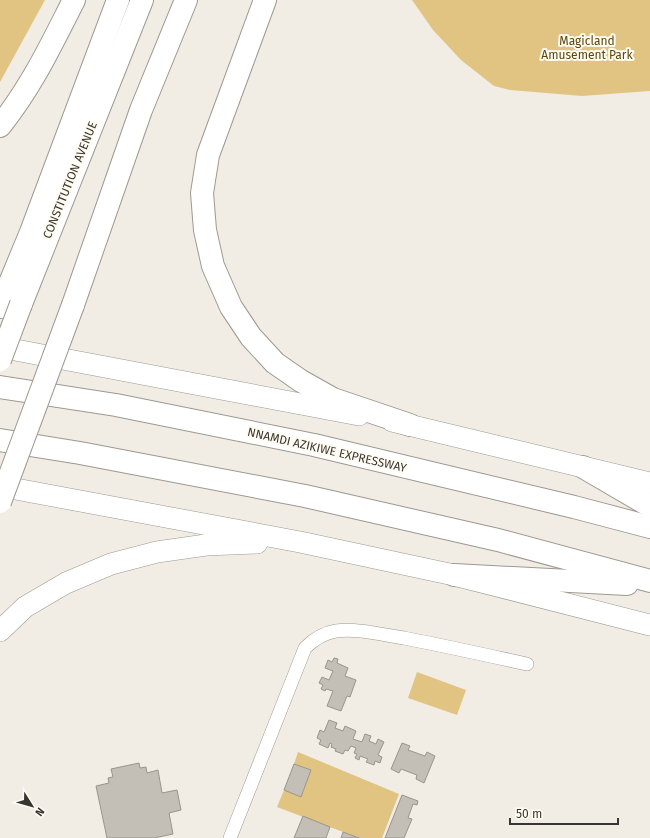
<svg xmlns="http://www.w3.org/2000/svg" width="650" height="838" font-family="'Fira Sans',sans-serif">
	<rect width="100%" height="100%" fill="#f1ede4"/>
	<g fill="#e1c482">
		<polygon points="0,0 45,0 0,82"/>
		<polygon points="412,0 650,0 650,91 582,96 510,90 494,86 461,60 433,30"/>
		<polygon points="417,672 466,690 457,715 408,698"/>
		<polygon points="298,752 399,794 382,838 359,838 277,807 284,790 301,797 311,770 294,764"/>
	</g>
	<g fill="#c3bfb6" stroke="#99958c">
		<polygon points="334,658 338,659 337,663 348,668 345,676 356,680 350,697 347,696 341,711 327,706 333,691 326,689 325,691 321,689 323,685 319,683 322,677 329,680 333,671 325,668 328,660 332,662"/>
		<polygon points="329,720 337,723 335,728 343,731 345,726 356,731 353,739 362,742 365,734 371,736 369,741 376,744 378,739 384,742 378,755 382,757 380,763 375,761 374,765 366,762 368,759 360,756 359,760 355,758 357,754 354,753 356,748 351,746 348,751 345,750 343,754 335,751 336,749 331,747 332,744 330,743 328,748 319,744 321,740 317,738 320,730 324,732"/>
		<polygon points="402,743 410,746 408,750 425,756 427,752 435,756 424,783 416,779 417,775 401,769 399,773 391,769"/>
		<polygon points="139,763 140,768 146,767 147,773 158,770 162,793 177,790 181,810 169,813 173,834 154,838 107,838 96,786 109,783 108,778 113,777 111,769"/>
		<polygon points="294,764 311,770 301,797 284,790"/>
		<polygon points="402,795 418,801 417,805 413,804 408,818 412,819 404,838 385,838"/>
		<polygon points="303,816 330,827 326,838 294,838"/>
		<polygon points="343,832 359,838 341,838"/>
	</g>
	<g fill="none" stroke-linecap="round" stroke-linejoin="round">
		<defs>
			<path id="minor" d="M230 838 305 648C314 639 323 633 336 631 357 628 383 635 404 638 445 646 486 655 527 664"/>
			<g id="trunk">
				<polyline points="0,347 359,415"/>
				<polyline points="392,421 650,483"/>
				<polyline points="0,486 300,542 454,575 650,625"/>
				<polyline points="0,631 25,607 66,583 111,564 157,552 206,545 257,543"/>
			</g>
			<g id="motorway">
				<polyline points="265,0 208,155 202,193 205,230 213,266 231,307 251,337 275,363 301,381 333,399 410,425"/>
				<path d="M0 126C32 86 51 45 74 0"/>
				<polyline points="21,304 142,0"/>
				<polyline points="73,305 141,110 186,0"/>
				<polyline points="0,307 31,232 118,0"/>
				<polyline points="0,387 116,405 314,445 574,507 650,527"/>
				<polyline points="0,440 80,453 305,496 498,540 650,581"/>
				<polyline points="583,467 650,506"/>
				<polyline points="454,575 627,584"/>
			</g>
		</defs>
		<use href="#minor" stroke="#9d9990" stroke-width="14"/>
		<use href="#trunk" stroke="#9d9990" stroke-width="22"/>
		<use href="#motorway" stroke="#9d9990" stroke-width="24"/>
		<use href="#minor" stroke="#fff" stroke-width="13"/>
		<use href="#trunk" stroke="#fff" stroke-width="21"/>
		<use href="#motorway" stroke="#fff" stroke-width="22"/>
		<defs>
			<g id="motorway-bridge">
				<polyline points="0,360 21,304"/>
				<polyline points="0,502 73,305"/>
			</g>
		</defs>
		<use href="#motorway-bridge" stroke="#9d9990" stroke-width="24" stroke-linecap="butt"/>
		<use href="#motorway-bridge" stroke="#fff" stroke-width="22"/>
	</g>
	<g text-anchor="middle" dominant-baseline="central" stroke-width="4" stroke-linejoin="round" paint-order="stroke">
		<g font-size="12" fill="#5b460d" stroke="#fffbf1">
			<text x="587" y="41">Magicland<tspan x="587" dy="14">Amusement Park</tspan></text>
		</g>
		<g font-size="12" fill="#383633" stroke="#fffbf1">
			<text transform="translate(70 180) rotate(-68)">CONSTITUTION AVENUE</text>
			<text transform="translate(327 450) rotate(13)">NNAMDI AZIKIWE EXPRESSWAY</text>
		</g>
	</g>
	<g transform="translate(32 806) rotate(127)" stroke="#fffbf1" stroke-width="3" paint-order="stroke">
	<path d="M0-3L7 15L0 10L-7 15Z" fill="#383633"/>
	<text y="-6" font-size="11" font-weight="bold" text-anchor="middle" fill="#383633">N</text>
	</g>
	<path d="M510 818v6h108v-6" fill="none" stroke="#383633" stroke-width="2"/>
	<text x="516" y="818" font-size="12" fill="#383633" stroke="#fffbf1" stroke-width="3" paint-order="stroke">50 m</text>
</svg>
